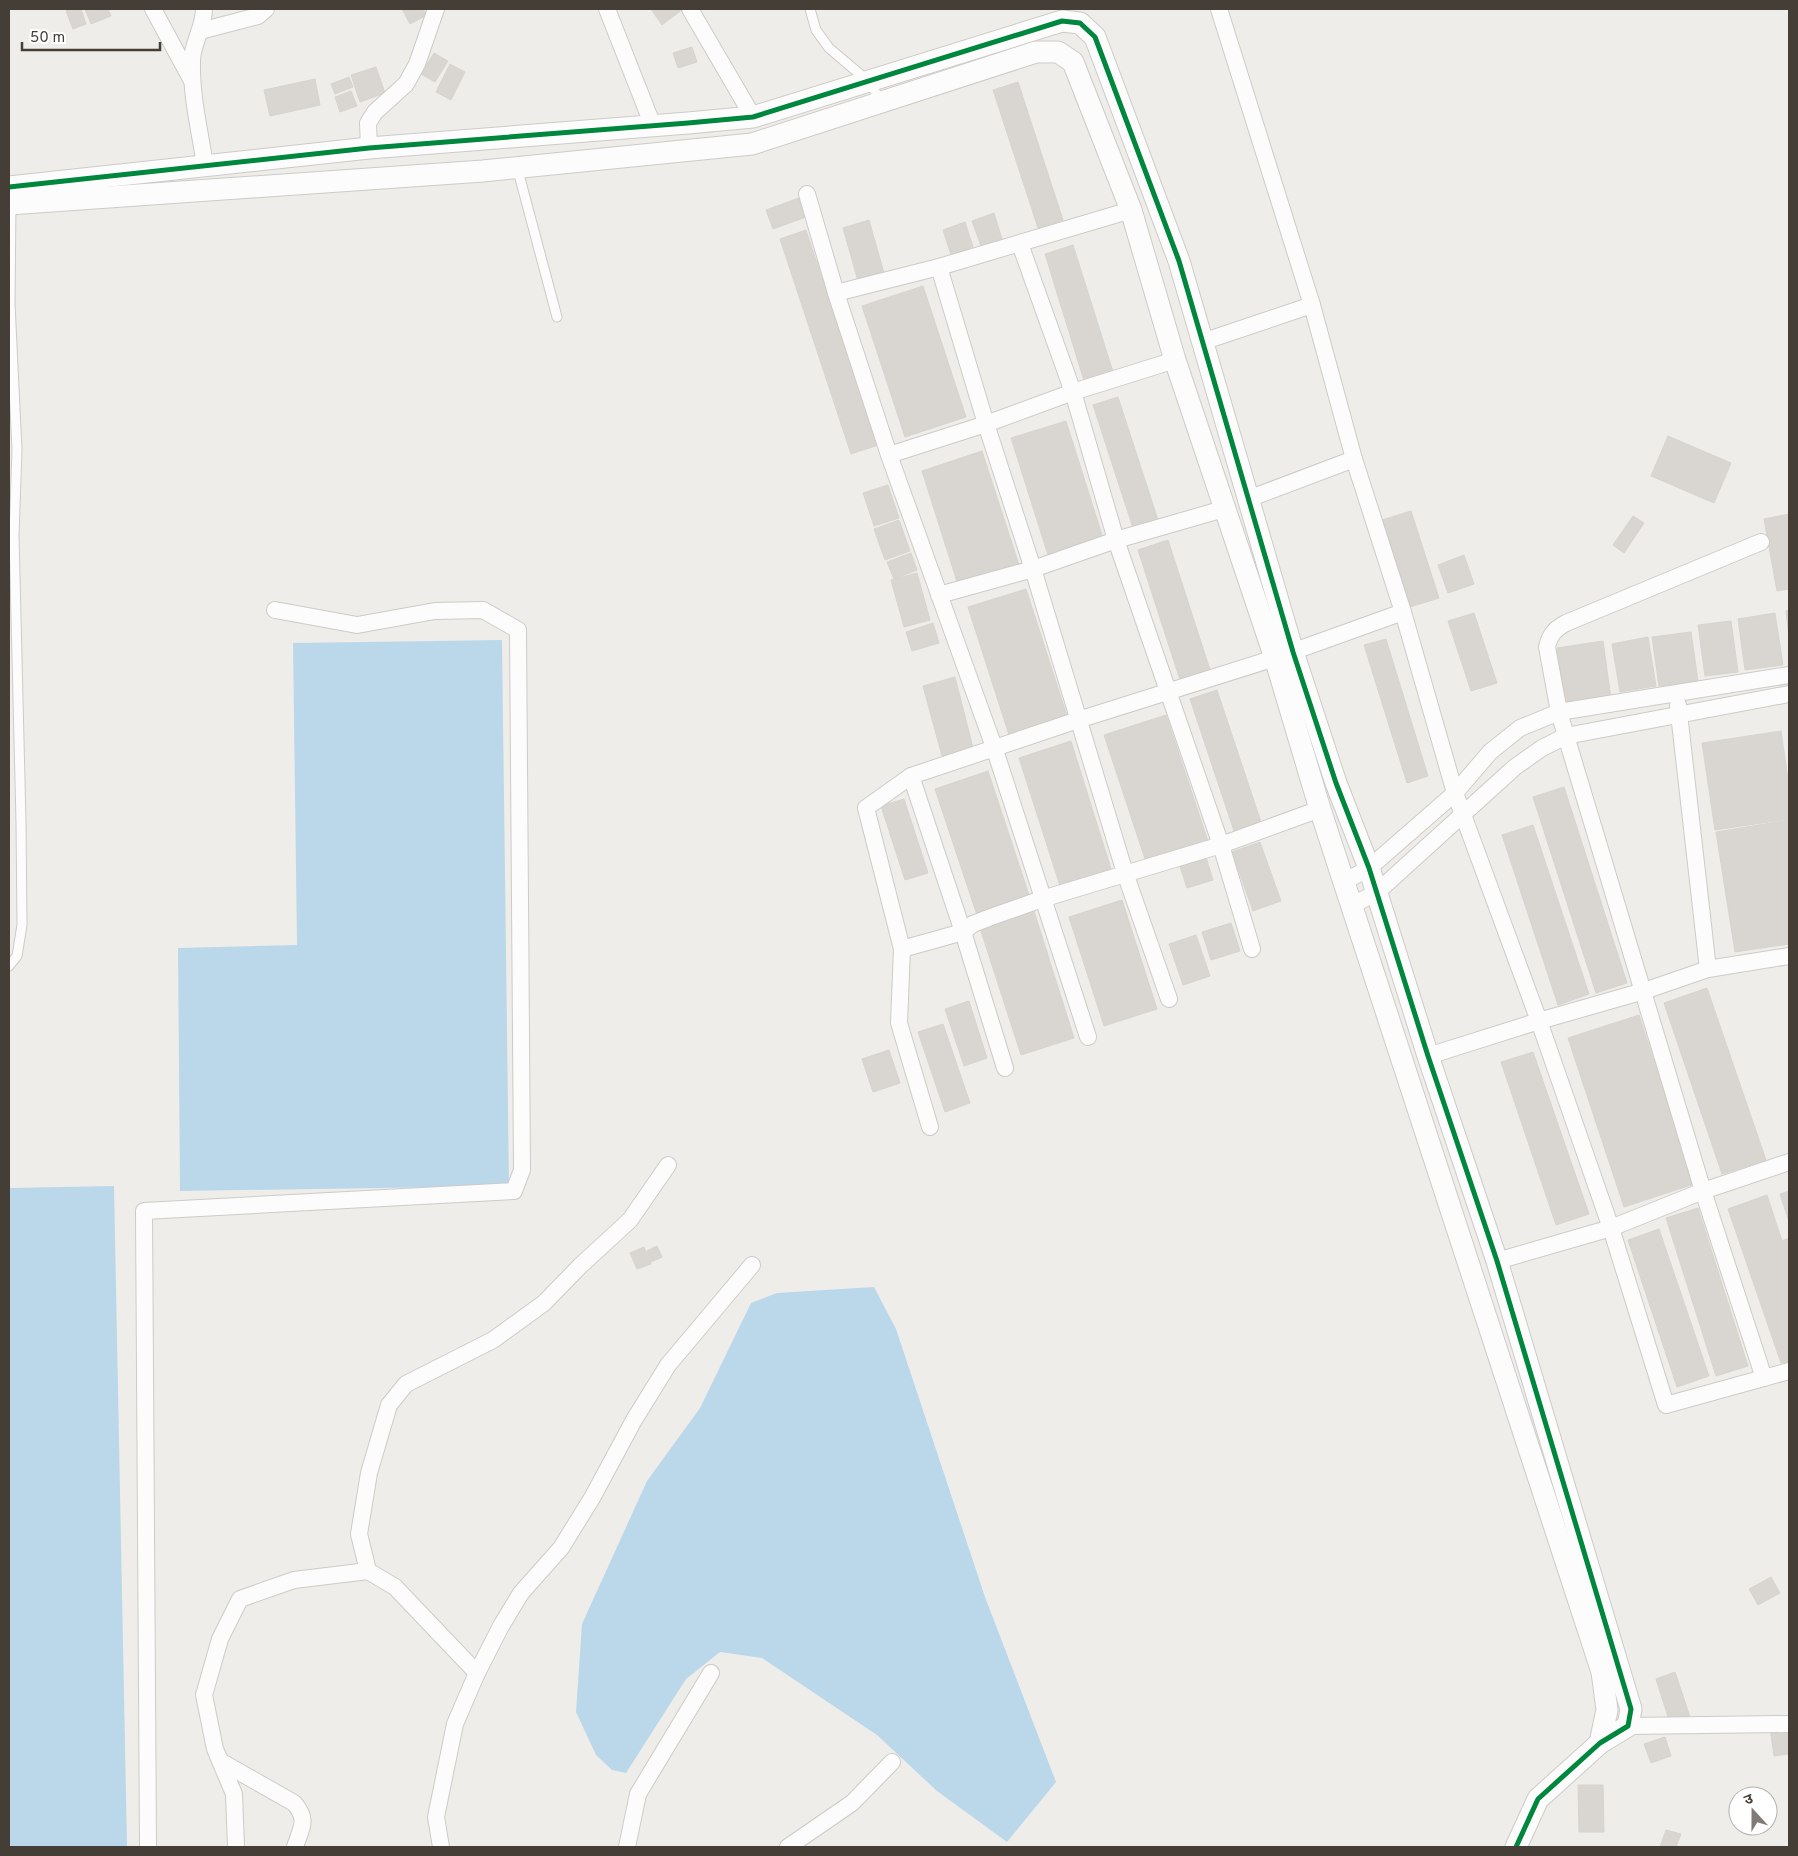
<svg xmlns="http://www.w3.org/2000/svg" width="1798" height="1856" font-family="Overpass,'Noto Sans Devanagari',sans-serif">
	<rect width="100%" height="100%" fill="#efede9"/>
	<g fill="#bbd8eb">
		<polygon points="502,640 509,1186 180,1191 178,948 297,945 293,643"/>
		<polygon points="114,1186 127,1847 9,1847 9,1188"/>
		<polygon points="874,1287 896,1329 985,1597 1056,1782 1007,1842 937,1791 877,1735 762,1658 720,1652 686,1679 626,1773 612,1770 596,1755 576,1712 582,1624 647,1481 700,1408 751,1303 777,1293"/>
	</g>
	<g fill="#d9d6d1" stroke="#d7d4cf">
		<polygon points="72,9 81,9 86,24 73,29 66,11"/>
		<polygon points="85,9 108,9 111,16 91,24"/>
		<polygon points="402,9 423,9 427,15 410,24"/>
		<polygon points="651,9 683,9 662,25"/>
		<polygon points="692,47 697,62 678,68 673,53"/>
		<polygon points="434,53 448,61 435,82 421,74"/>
		<polygon points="450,64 465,72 451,100 436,92"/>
		<polygon points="376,67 385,93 360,102 351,75"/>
		<polygon points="349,77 353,87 335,94 331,84"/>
		<polygon points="315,79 320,105 270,116 264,90"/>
		<polygon points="1018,82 1063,220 1038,228 993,90"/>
		<polygon points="351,91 357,106 340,112 335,97"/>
		<polygon points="799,198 806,217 773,229 766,210"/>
		<polygon points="994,213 1002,239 981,246 972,221"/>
		<polygon points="869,220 884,273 858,281 843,228"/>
		<polygon points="965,222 973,247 951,255 943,230"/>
		<polygon points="806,230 878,445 851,454 780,239"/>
		<polygon points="1073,245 1114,375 1085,384 1045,254"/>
		<polygon points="923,286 966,417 905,437 862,306"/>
		<polygon points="1118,397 1158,520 1133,528 1093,405"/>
		<polygon points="1066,421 1103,538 1048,555 1011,438"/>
		<polygon points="1668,436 1731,463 1714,503 1651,476"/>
		<polygon points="982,451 1020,568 959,588 922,471"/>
		<polygon points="888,485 899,518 874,526 863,493"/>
		<polygon points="1411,511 1439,598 1410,607 1382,520"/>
		<polygon points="1789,514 1789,589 1777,591 1764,519"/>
		<polygon points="1633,516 1644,523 1624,553 1613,545"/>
		<polygon points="899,520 910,551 885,560 874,529"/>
		<polygon points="1168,540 1211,673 1181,683 1138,550"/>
		<polygon points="911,553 917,570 894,579 887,562"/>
		<polygon points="1464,555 1474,584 1448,593 1438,565"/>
		<polygon points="917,573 930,620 904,627 891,580"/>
		<polygon points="1026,589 1068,719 1010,738 968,607"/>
		<polygon points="1789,610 1789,637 1786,611"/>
		<polygon points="1474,613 1497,683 1471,691 1448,621"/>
		<polygon points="1775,613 1783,665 1745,670 1738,619"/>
		<polygon points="1731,621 1738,672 1705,676 1698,625"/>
		<polygon points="933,623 939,643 912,651 906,632"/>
		<polygon points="1691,632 1698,681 1659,686 1652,637"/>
		<polygon points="1648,637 1656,686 1620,692 1612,644"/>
		<polygon points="1386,639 1428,776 1407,783 1364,645"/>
		<polygon points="1603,641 1611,699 1565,705 1557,648"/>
		<polygon points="955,677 973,748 942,756 923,686"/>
		<polygon points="1217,690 1263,828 1236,837 1190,699"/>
		<polygon points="1166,715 1209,844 1147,865 1104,735"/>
		<polygon points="1781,731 1789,786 1789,819 1715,830 1702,743"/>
		<polygon points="1071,741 1112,872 1061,889 1019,758"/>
		<polygon points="988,771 1031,901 978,918 935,789"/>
		<polygon points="1564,787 1627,983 1596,993 1533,797"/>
		<polygon points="904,799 928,873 905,880 881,806"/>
		<polygon points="1789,820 1789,944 1735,952 1716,832"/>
		<polygon points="1533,825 1589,994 1558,1005 1502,835"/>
		<polygon points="1260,842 1281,901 1253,911 1232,852"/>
		<polygon points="1204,851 1213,880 1187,888 1178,860"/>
		<polygon points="1122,900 1157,1009 1104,1026 1069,917"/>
		<polygon points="1034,911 1074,1038 1021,1055 980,928"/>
		<polygon points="1231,923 1240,951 1211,960 1202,932"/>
		<polygon points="1196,935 1210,976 1183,985 1169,944"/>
		<polygon points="1707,988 1766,1160 1722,1174 1664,1003"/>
		<polygon points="969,1001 987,1058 964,1066 945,1009"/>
		<polygon points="1639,1015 1694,1184 1624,1207 1568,1038"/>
		<polygon points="943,1024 970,1103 945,1112 918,1032"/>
		<polygon points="889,1050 900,1083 873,1092 862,1059"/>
		<polygon points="1533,1052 1589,1214 1556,1225 1501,1062"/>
		<polygon points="1789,1191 1789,1222 1780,1194"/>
		<polygon points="1767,1195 1782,1241 1789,1238 1789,1361 1781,1363 1728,1209"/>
		<polygon points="1698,1208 1748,1366 1716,1376 1666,1218"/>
		<polygon points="1659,1229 1709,1376 1677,1387 1628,1240"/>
		<polygon points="657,1246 662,1257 651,1262 647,1251"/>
		<polygon points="644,1247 651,1264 637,1269 630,1253"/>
		<polygon points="1771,1577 1780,1593 1758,1605 1749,1589"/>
		<polygon points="1675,1672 1690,1717 1670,1723 1656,1679"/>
		<polygon points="1789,1726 1789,1754 1774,1756 1770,1728"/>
		<polygon points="1665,1737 1671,1756 1651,1763 1644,1744"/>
		<polygon points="1578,1785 1603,1785 1604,1832 1579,1832"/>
		<polygon points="1666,1830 1681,1834 1676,1847 1660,1847"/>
	</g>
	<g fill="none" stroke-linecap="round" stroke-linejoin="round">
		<defs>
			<g id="service">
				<polyline points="810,9 816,30 829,48 868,81 882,102"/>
				<polyline points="517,167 557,317"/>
				<polyline points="9,966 17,956 22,925 21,822 14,535 17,450 10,304 11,204"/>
			</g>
			<g id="minor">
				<polyline points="153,9 191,79"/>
				<path d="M204 9C204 27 192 44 192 61 191 96 200 132 205 165"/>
				<polyline points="607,9 653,126"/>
				<polyline points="690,9 753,117"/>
				<polyline points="1219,9 1312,305 1354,459 1403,612"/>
				<polyline points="200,31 258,16 266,9"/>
				<polyline points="369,148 368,123 375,112 406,84 417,64 436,9"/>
				<polyline points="807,194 836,293 889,455 994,747 1088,1037"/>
				<polyline points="1020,244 1073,392 1116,540 1221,845 1252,949"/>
				<polyline points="939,267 986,424 1033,569 1125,873 1169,999"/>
				<polyline points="836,293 939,267 1131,210"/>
				<polyline points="1202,342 1312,305"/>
				<polyline points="889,455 986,424 1073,392 1175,360"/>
				<polyline points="1248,499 1354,459"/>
				<path d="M1761 542 1566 623C1555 629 1550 634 1547 647L1559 712 1566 736 1703 1191 1764 1378"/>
				<polyline points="939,595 1033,569 1116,540 1227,508"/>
				<polyline points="1678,705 1708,969"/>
				<polyline points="911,776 963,932 1005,1068"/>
				<polyline points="1344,882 1369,868 1455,793 1490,752 1520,728 1559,712 1789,675"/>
				<polyline points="1352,905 1376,893 1515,767 1542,748 1566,736 1789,694"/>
				<polyline points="902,949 963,932 973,924 991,917 1042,899 1221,845 1320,809"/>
				<polyline points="1428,1056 1539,1021 1644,991 1708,969 1789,956"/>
				<polyline points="930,1127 899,1023 902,949 866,808 911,776 1078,720 1275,658 1403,612 1455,793 1539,1021 1611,1228 1666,1405 1789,1371"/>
				<polyline points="1497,1261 1611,1228 1703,1191 1789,1162"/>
				<polyline points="477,1673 395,1587 368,1571 359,1534 369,1473 389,1405 406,1384 493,1340 544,1303 580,1266 630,1220 668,1165"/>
				<polyline points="1628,1726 1789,1724"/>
				<path d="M220 1761 294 1803C309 1820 301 1828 295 1847"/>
				<polyline points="148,1847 144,1211 514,1191 522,1170 518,630 483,610 435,611 357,625 275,610"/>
				<polyline points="236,1847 234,1794 215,1749 204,1695 220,1639 240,1599 294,1580 368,1571"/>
				<polyline points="441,1847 436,1817 455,1724 477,1673 501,1626 521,1593 561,1548 592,1498 634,1420 668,1365 752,1265"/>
				<polyline points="627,1847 638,1794 711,1673"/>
				<polyline points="788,1847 852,1803 892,1762"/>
			</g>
			<g id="tertiary">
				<polyline points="9,187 369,148 688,123 753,117 1062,21 1080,23 1095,37 1179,261 1293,652 1336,783 1369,868 1428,1056 1497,1261 1631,1709 1628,1726 1600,1743 1538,1799 1516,1847"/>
				<polyline points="9,204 483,171 752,144 1036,52 1058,52 1073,62 1131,210 1175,360 1275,658 1320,809 1602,1672 1607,1710 1600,1743"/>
			</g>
		</defs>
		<use href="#service" stroke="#cdcbc7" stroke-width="11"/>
		<use href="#minor" stroke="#cdcbc7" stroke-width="18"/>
		<use href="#tertiary" stroke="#cdcbc7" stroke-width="23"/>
		<use href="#service" stroke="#fdfcfc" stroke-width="9"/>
		<use href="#minor" stroke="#fdfcfc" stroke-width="16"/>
		<use href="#tertiary" stroke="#fdfcfc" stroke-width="21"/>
		<defs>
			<polyline id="cycleway" points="9,187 369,148 688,123 753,117 1062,21 1080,23 1095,37 1179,261 1293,652 1336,783 1369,868 1428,1056 1497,1261 1631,1709 1628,1726 1600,1743 1538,1799 1516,1847"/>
		</defs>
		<use href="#cycleway" stroke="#fff" stroke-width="8"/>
		<use href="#cycleway" stroke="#00873e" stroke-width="5"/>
	</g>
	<rect width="1798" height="1856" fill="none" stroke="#443e36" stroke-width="20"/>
	<g transform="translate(1753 1811) rotate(339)"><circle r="24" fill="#ffffff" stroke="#b4b2af"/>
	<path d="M0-4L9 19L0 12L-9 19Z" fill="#807b75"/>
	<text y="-8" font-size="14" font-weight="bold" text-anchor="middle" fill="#443e36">उ</text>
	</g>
	<path d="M22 42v8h138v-8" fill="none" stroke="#443e36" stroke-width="2.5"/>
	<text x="30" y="42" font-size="15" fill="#443e36" stroke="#ffffff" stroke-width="4" paint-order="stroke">50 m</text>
</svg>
